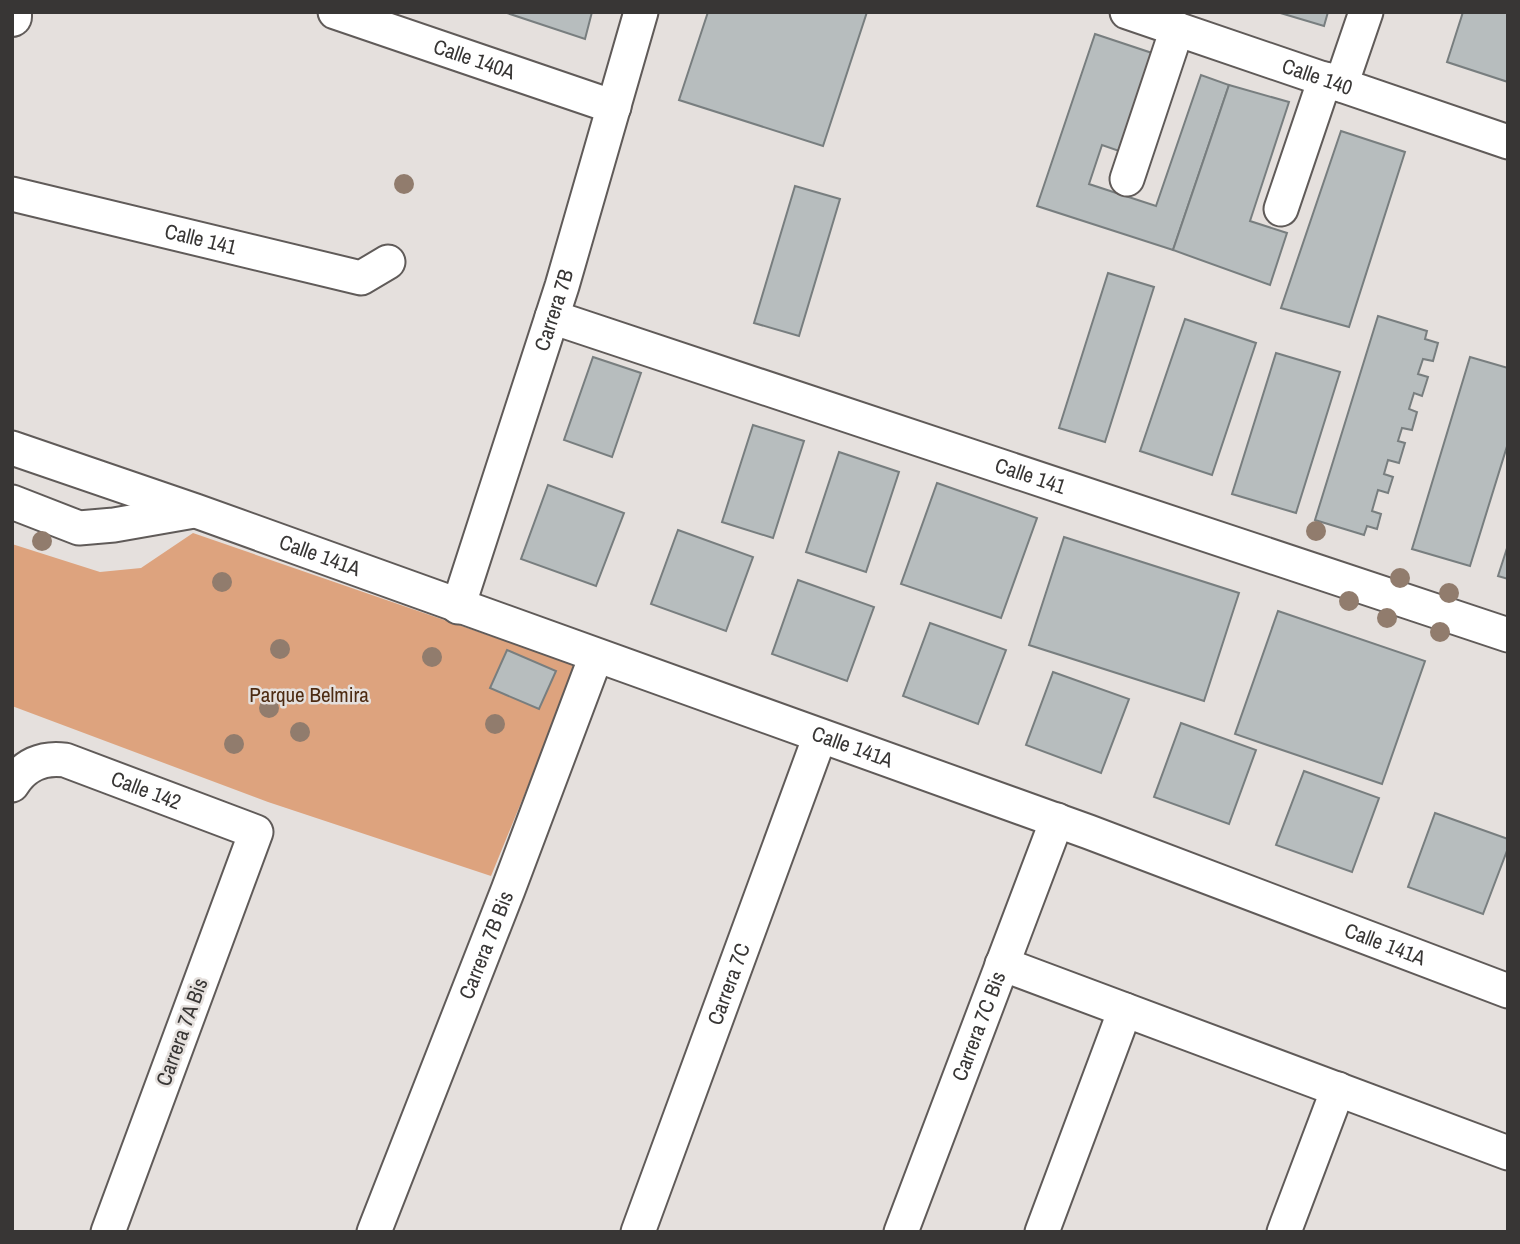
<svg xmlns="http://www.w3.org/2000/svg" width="1520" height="1244" font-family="'Archivo Narrow',sans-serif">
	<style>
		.green { fill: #dda37e }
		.building { fill: #b7bdbe; stroke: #787e7f; stroke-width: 2 }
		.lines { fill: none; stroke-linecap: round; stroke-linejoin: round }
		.minor-casing { stroke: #605b59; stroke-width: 37 }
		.major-casing { stroke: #605b59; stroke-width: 42 }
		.minor { stroke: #fff; stroke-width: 33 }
		.major { stroke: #fff; stroke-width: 38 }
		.tree { fill: #917c6d }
		.labels { text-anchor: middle; stroke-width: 5; stroke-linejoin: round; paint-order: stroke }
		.street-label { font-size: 21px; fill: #383635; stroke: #e5e0dd }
		.park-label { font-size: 21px; fill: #4d2b12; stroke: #e5e0dd }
	</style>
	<rect width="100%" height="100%" fill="#e5e0dd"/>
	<polygon class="green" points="193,533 577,666 491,876 268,802 12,706 12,544 100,572 141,568"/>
	<g class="building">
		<polygon points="504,12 592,12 585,39"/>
		<polygon points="708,12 867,12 823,146 679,100"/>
		<polygon points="1277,12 1328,12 1324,26"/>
		<polygon points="1463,12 1508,12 1508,82 1447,62"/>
		<polygon points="1095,34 1155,54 1122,152 1102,145 1089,184 1156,206 1201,75 1229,85 1173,250 1037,206"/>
		<polygon points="1229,85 1289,102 1250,221 1287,233 1270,285 1173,250"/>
		<polygon points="1341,131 1405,152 1349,327 1281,308"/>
		<polygon points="795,186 840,199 799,336 754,323"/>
		<polygon points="1108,273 1154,287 1105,442 1059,428"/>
		<polygon points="1378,316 1427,331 1425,339 1438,343 1433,361 1423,359 1418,374 1428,377 1422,396 1414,393 1409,409 1417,412 1412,430 1402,428 1398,441 1405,443 1399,463 1388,460 1384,474 1393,477 1388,493 1378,490 1372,511 1381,514 1377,529 1367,526 1364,535 1315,520"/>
		<polygon points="1185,319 1256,343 1212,475 1140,451"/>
		<polygon points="1276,353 1340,372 1296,513 1232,494"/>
		<polygon points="593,357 641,373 612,457 564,440"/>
		<polygon points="1470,357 1508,368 1508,443 1470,566 1412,549"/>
		<polygon points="753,425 804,441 773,538 722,522"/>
		<polygon points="839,452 899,472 866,572 806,552"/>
		<polygon points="937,483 1037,518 1001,618 901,584"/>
		<polygon points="548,485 624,513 596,586 521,559"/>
		<polygon points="678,530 753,557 726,631 651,604"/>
		<polygon points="1064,537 1239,593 1204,701 1029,645"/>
		<polygon points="1508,545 1508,579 1498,576"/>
		<polygon points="798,580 874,607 847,681 772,654"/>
		<polygon points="1278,611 1425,661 1382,784 1235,734"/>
		<polygon points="930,623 1006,650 978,724 903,696"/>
		<polygon points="507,650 556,671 539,709 490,688"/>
		<polygon points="1053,672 1129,699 1101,773 1026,745"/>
		<polygon points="1181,723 1256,750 1229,824 1154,797"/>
		<polygon points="1304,771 1379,798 1352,872 1276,845"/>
		<polygon points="1435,813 1508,839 1508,848 1483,914 1408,887"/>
	</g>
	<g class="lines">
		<defs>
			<g id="minor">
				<path id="s1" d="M 335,12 L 614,107"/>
				<path id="s2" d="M 1127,12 L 1508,142"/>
				<polyline points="1341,85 1366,12"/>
				<polyline points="1127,179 1177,29"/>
				<path id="s3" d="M 12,194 L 361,278 L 388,262"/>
				<polyline points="1281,209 1325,79"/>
				<path id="s4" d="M 552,317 L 1508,635"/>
				<path id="s5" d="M 12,448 L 196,511 L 1089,832 L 1508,991"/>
				<polyline points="12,502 79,528 114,525 194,511"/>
				<path id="s6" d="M 458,607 L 562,286 L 641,12"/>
				<path id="s7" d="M 12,785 C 24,765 42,757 65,760 L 256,832 L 108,1232"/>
				<polyline points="1002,964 1508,1153"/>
				<path id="s8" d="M 374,1232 L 508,890 L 596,656"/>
				<path id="s9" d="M 638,1232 L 820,736"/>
				<path id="s10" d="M 901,1232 L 1057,820"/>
				<polyline points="1042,1232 1125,1010"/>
				<polyline points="1284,1232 1338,1089"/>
			</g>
			<polyline id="major" points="12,17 12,12"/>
		</defs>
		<use href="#minor" class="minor-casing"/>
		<use href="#major" class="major-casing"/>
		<use href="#minor" class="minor"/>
		<use href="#major" class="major"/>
	</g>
	<g class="tree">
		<circle cx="404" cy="184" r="10"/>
		<circle cx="1316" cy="531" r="10"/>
		<circle cx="42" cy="541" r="10"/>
		<circle cx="1400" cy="578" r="10"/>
		<circle cx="222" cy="582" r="10"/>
		<circle cx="1449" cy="593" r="10"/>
		<circle cx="1349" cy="601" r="10"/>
		<circle cx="1387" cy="618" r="10"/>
		<circle cx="1440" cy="632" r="10"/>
		<circle cx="280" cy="649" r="10"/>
		<circle cx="432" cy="657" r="10"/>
		<circle cx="269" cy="708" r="10"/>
		<circle cx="495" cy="724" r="10"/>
		<circle cx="300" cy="732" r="10"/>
		<circle cx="234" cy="744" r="10"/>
	</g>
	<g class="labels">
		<g class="street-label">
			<text dy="7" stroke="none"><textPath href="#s1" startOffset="147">Calle 140A</textPath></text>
			<text dy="7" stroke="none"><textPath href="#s2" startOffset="201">Calle 140</textPath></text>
			<text dy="7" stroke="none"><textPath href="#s3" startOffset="194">Calle 141</textPath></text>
			<text dy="7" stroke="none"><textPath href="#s6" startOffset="312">Carrera 7B</textPath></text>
			<text dy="7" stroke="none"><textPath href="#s4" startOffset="504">Calle 141</textPath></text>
			<text dy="7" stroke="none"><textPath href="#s5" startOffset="326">Calle 141A</textPath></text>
			<text dy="7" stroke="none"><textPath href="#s5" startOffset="892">Calle 141A</textPath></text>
			<text dy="7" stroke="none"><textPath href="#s7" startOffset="149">Calle 142</textPath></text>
			<text dy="7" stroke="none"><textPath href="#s8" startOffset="308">Carrera 7B Bis</textPath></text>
			<text dy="7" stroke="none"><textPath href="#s5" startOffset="1460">Calle 141A</textPath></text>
			<text dy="7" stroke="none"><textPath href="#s9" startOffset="264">Carrera 7C</textPath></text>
			<text dy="7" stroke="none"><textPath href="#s10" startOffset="220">Carrera 7C Bis</textPath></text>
			<text transform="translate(182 1032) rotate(-70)" y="7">Carrera 7A Bis</text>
		</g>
		<g class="park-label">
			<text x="309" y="702">Parque Belmira</text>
		</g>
	</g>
	<rect width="1520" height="1244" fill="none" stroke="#383635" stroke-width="28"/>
</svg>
